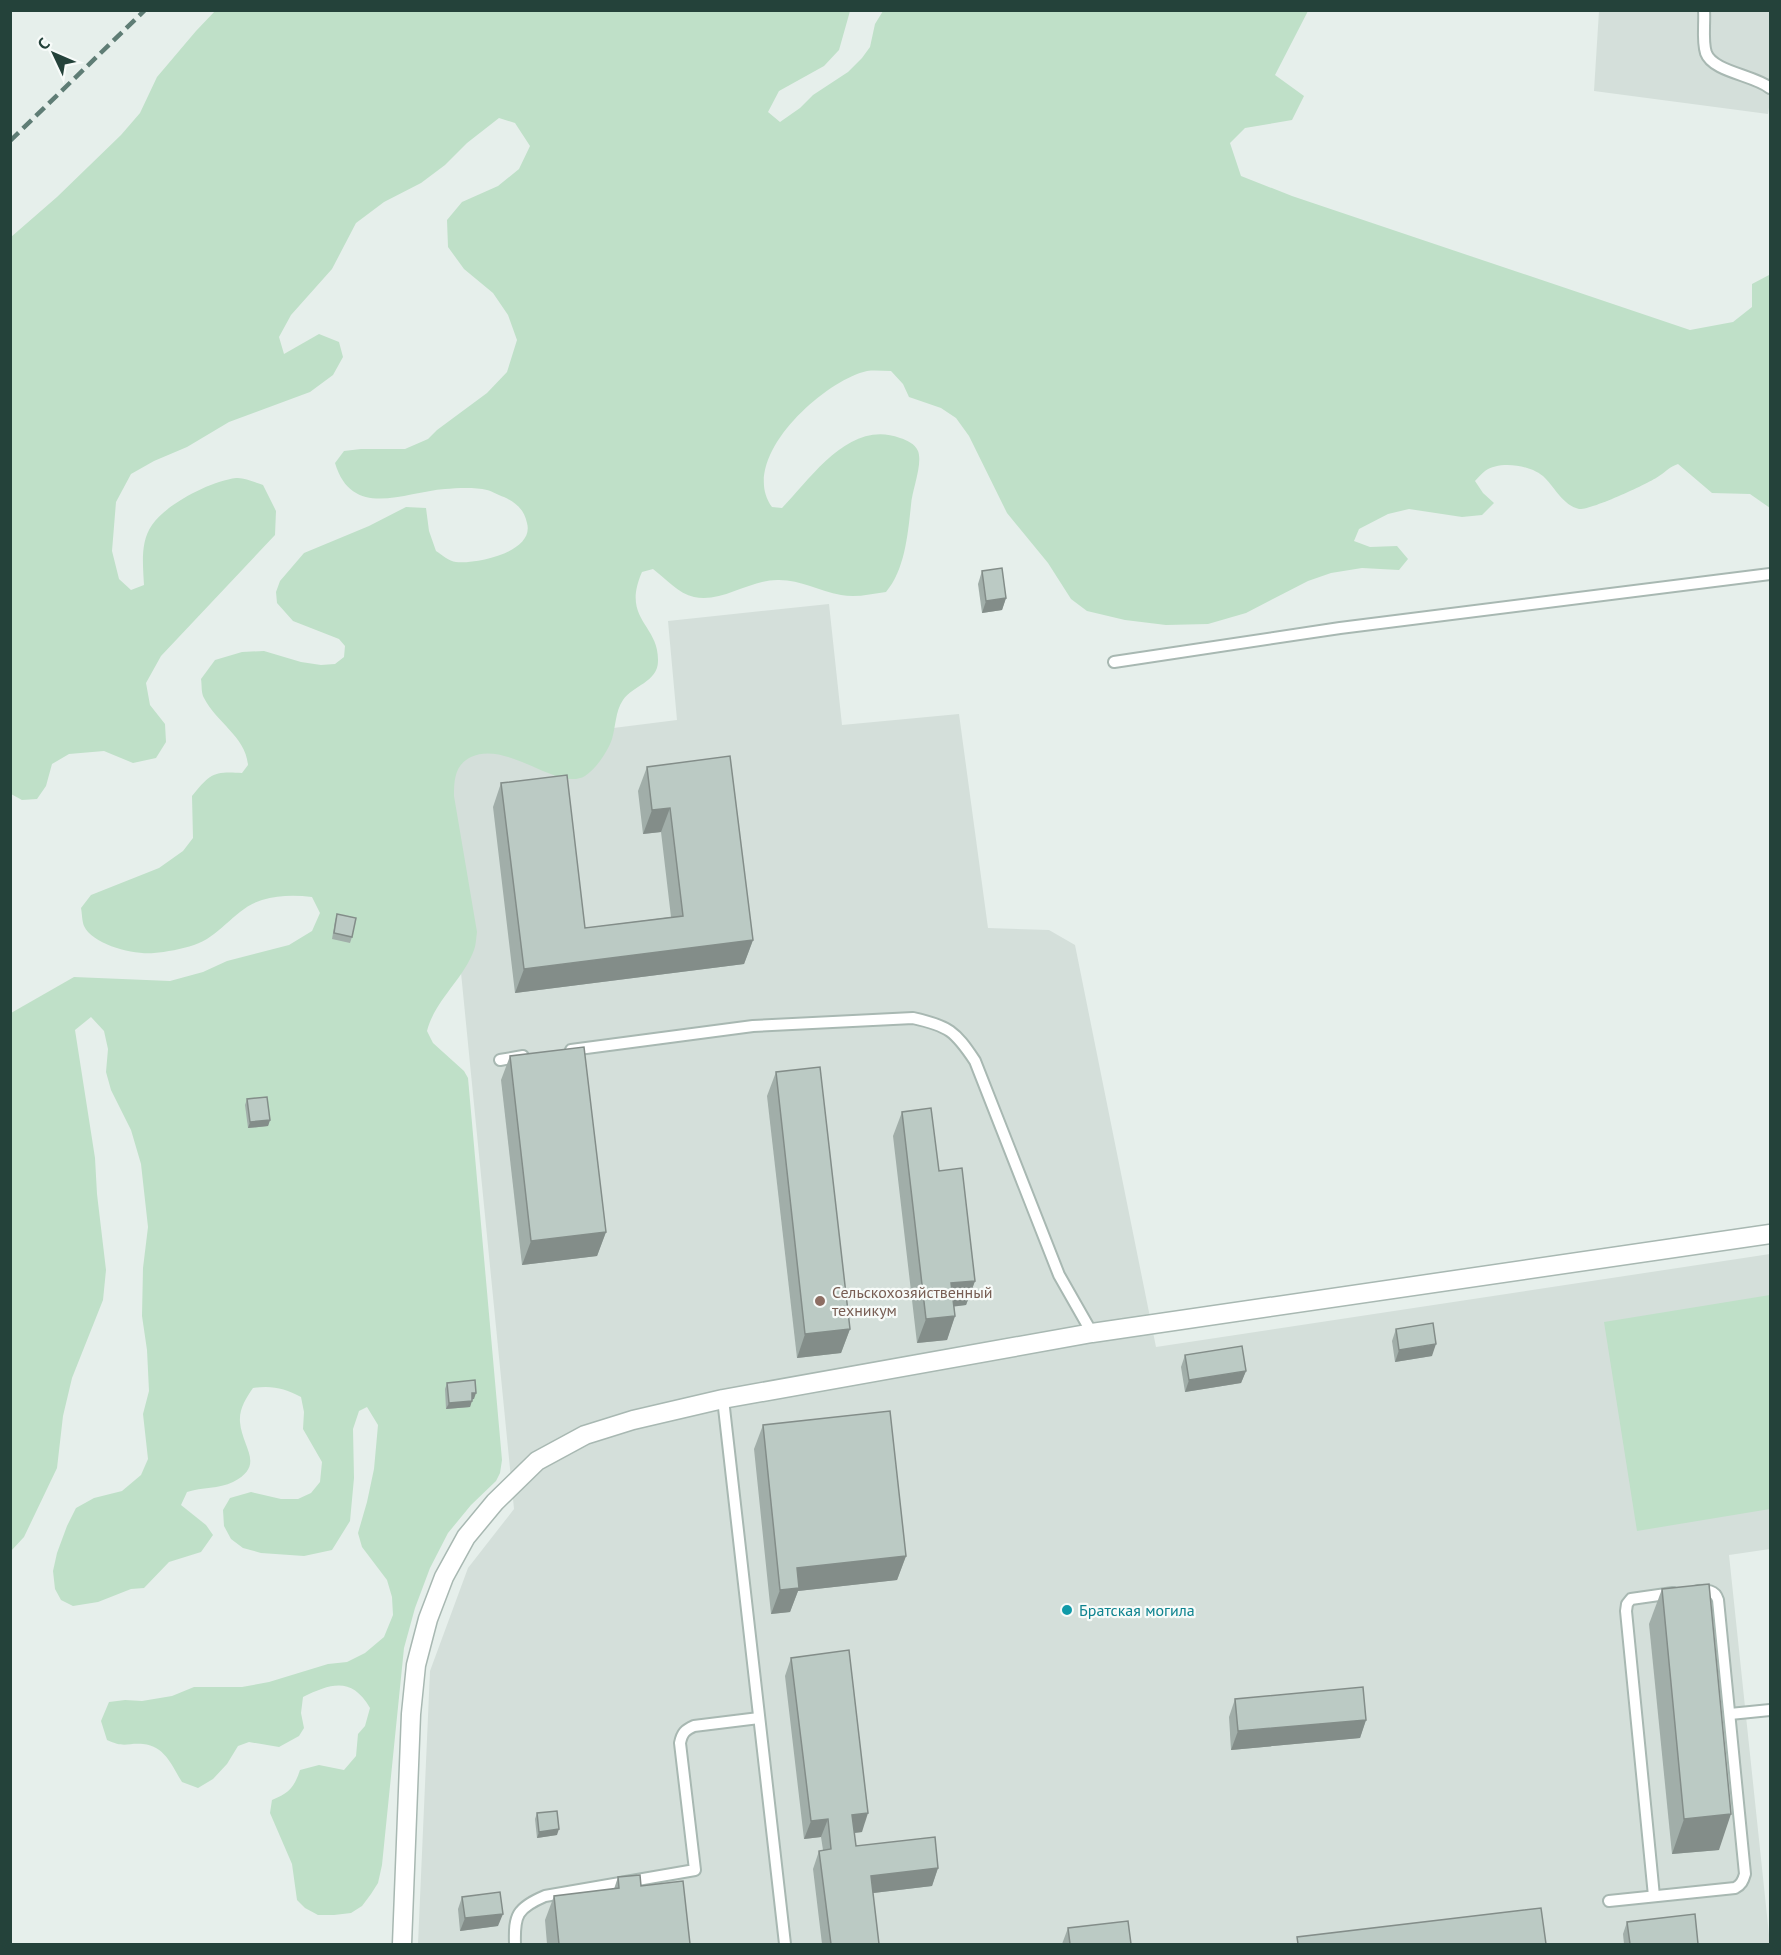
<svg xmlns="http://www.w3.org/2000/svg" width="1781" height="1955" font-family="'PT Sans',sans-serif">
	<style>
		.built { fill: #d4dfda }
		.green { fill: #bfe0c8 }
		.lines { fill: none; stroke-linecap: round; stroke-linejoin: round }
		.lane-casing { stroke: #a8b8b2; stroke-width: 14 }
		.street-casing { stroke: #a8b8b2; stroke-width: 21 }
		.lane { stroke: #fff; stroke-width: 10 }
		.street { stroke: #fff; stroke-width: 18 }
		.rail { stroke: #5f7d75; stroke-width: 4.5; stroke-dasharray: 12 6; stroke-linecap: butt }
		.wall { fill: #a1aea9 }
		.shaded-wall { fill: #838d89 }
		.building { fill: #bbcac4; stroke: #838d89; stroke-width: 1.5 }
		.education-dot { fill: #8d6e63; stroke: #f7fbf9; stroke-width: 2 }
		.culture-dot { fill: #0f9aa8; stroke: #f7fbf9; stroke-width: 2 }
		.labels { text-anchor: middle; stroke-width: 4.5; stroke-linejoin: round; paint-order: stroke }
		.education-label { font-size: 16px; fill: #785e54; stroke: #f7fbf9; text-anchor: start }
		.culture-label { font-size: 16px; fill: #0d838f; stroke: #f7fbf9; text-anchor: start }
	</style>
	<rect width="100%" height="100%" fill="#e6efeb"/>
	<g class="built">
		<polygon points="1599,11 1770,11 1770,101 1768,114 1594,91"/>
		<polygon points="829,604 842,725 959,714 988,928 1049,930 1075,945 1156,1347 1770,1254 1770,1549 1729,1555 1770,1944 418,1944 430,1671 468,1568 514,1509 439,750 677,720 668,621"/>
	</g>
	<g class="green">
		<path d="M 215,11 L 850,11 L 839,50 L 824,66 L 779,91 L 768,112 L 780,122 L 800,108 L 813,95 L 848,72 L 862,58 L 870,47 L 875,24 L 883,11 L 1308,11 L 1275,75 L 1304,96 L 1292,120 L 1245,128 L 1230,143 L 1241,176 L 1292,196 L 1690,330 L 1733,322 L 1752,307 L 1752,284 L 1769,275 L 1770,275 L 1770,508 L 1750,494 L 1712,493 L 1678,464 C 1669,467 1667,471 1659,476 C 1650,483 1589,511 1579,509 C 1563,505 1555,488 1545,478 C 1532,465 1500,460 1485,471 C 1481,474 1478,478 1475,481 L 1483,493 L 1494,503 L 1482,515 L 1462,517 L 1409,509 L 1388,514 L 1359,529 L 1354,541 L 1370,547 L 1397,546 L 1408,559 L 1399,570 L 1362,568 L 1331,573 L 1308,581 L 1246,613 L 1208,624 L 1166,625 L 1125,620 L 1087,611 L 1071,599 L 1048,563 L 1007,513 L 969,436 L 956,418 L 941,408 L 909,397 L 903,384 L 891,371 C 883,371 875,370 867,371 C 823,381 737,459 772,507 L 782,508 C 812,477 850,419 900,438 C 907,440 915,444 918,451 C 923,464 912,490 911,505 C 908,533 905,570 886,592 C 871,594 856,598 841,595 C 819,591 801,580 779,580 C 750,579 723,603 694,597 C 679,594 665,578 653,569 L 642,572 C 621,620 659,624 658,661 C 658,682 632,686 623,700 C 615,712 616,726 612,739 C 608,751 596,769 585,776 C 558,792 508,740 471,757 C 455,765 454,779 454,796 L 477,932 C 476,938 476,945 474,950 C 463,980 435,1000 427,1031 L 433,1043 L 464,1071 L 468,1078 L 502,1460 L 500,1473 L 496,1481 L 471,1505 L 448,1533 L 430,1568 L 415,1608 L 404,1648 L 382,1865 L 378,1883 L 371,1894 L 362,1906 L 351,1913 L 334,1915 L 318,1915 L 305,1908 L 297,1900 L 292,1864 L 270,1813 L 272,1800 C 289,1793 294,1788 300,1770 L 319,1765 L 344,1770 L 356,1756 L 358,1734 L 365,1726 L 370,1708 C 352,1677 332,1683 303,1697 L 301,1713 L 304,1728 L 299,1736 L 279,1747 L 249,1742 L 238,1746 L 227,1764 L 213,1779 L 198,1788 L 182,1782 C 172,1766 165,1746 143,1744 C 126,1743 124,1748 107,1740 L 101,1721 L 109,1702 L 125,1700 L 142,1701 L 172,1696 L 194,1687 L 242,1687 L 269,1682 L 328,1664 L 347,1662 L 365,1653 L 384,1637 L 393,1615 L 392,1597 L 387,1580 L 362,1547 L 358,1533 L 367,1502 L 374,1469 L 378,1425 L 367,1407 L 359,1411 L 353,1429 L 354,1478 L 350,1521 L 332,1550 L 304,1556 L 261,1553 L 243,1548 L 231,1539 L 224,1526 L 223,1510 L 230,1498 L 251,1492 L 281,1499 L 298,1499 L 311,1493 L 320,1482 L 322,1462 L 303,1429 L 304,1412 L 301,1397 C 285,1388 271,1385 253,1388 C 246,1398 239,1409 240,1422 C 242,1448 266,1465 233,1482 C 219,1489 202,1487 187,1492 L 181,1505 L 206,1525 L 213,1535 L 201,1552 L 169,1562 L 144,1588 L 131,1589 L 98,1602 L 73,1606 L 61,1600 L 55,1589 L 53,1571 L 57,1553 L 67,1526 L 76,1508 L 94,1498 L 122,1491 L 141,1475 L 148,1459 L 143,1414 L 149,1391 L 147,1350 L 142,1316 L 143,1268 L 148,1227 L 141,1164 L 131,1130 L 111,1090 L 106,1072 L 108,1049 L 104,1031 L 91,1017 L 75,1030 L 95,1158 L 97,1194 L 106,1270 L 103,1300 L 72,1378 L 63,1416 L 57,1468 L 24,1537 L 11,1551 L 11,1013 L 74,977 L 170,981 L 203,972 L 227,961 L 289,945 L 312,931 L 320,913 L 312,897 C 295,895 279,895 262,900 C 235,908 221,936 194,945 C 182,949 166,952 154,953 C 134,955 93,945 84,926 C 82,921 82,913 81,908 L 91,895 L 159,868 L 183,851 L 193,838 L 192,796 C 210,774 213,771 242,773 L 248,765 C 246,737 216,722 204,698 C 201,693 202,685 201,679 L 215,660 L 242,652 L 264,651 L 301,662 L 321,665 L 335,664 L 344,657 L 345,646 L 339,639 L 293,621 L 277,603 L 276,592 L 280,581 L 304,553 L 369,526 L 406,507 L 426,508 L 429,531 L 436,551 C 442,555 449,561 456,562 C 477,564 535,552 527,523 C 524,509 516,503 504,497 C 498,495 492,491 487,490 C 475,487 457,488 445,489 C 404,492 352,520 335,463 L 344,451 L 361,449 L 405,449 L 428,439 L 437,430 L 487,393 L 507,372 L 517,340 L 508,315 L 493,293 L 464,269 L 448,247 L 447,220 L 462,202 L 498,186 L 519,169 L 530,146 L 515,123 L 499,118 L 467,143 L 445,165 L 421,183 L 384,202 L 356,223 L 332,269 L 291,315 L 279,337 L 284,354 L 319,334 L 339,342 L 343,357 L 333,375 L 310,392 L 229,422 L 187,447 L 154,461 L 131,474 L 116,502 L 112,551 L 119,579 L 131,590 L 144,585 C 143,565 140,542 152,525 C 166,504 211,481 236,478 C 244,477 256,483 263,485 L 276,511 L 275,535 L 161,656 L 146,683 L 150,705 L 165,724 L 166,742 L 156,758 L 133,763 L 104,751 L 69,754 L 52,764 L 46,786 L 37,799 L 22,800 L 11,794 L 11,237 L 57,197 L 121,135 L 140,113 L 157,77 L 196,31 Z"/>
		<polygon points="1770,1295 1770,1509 1637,1531 1604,1322"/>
	</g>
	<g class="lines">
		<defs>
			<g id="lane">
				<path d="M 1704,10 C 1705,23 1702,41 1706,53 C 1713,72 1754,75 1770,88"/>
				<polyline points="1114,662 1340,628 1770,574"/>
				<path d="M 571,1050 L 753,1026 L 913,1018 C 949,1026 955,1031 975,1061 L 1059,1275 L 1092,1333"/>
				<polyline points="500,1060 523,1056"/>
				<polyline points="723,1399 785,1944"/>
				<polyline points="1730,1714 1770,1710"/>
				<polyline points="1654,1896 1626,1611 1627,1604 1631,1599 1673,1593"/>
				<path d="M 1609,1901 L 1735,1888 C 1741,1885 1743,1881 1745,1874 L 1718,1600 C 1715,1590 1707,1590 1698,1591"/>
				<path d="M 515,1944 C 514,1915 517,1908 545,1896 L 695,1870 L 680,1743 C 682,1733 685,1730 694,1726 L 759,1718"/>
			</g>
			<polyline id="street" points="402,1944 411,1714 416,1665 428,1619 444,1577 466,1537 495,1502 537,1461 585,1435 633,1420 723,1399 1092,1333 1770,1234"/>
		</defs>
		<use href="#lane" class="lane-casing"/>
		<use href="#street" class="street-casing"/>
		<use href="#lane" class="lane"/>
		<use href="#street" class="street"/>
		<polyline class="rail" points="10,141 145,10"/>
	</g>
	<g class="wall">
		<polygon points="982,571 1006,598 1002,610 982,613 978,584"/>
		<polygon points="647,767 753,940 744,964 515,993 493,807 501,783 585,928 671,917 661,832 643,834 638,791"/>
		<polygon points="337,914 352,937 350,943 332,939 335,921"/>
		<polygon points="510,1056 606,1232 597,1256 522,1265 501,1080"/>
		<polygon points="776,1072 850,1329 841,1353 797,1358 767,1096"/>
		<polygon points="247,1099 270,1120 268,1126 248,1128 245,1105"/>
		<polygon points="902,1112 939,1171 975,1281 966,1305 954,1306 955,1316 947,1340 917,1343 893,1136"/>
		<polygon points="1396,1329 1432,1356 1395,1362 1392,1341"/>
		<polygon points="1185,1355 1246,1371 1241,1383 1185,1392 1181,1367"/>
		<polygon points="447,1383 474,1399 472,1399 470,1407 446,1409 445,1389"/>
		<polygon points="763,1425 906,1556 897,1580 798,1591 790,1612 771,1614 754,1449"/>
		<polygon points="1662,1589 1719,1850 1672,1854 1649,1624"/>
		<polygon points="791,1658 862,1832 854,1833 856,1846 938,1868 932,1886 873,1893 879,1944 822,1944 813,1869 819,1851 823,1850 821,1837 804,1839 785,1676"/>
		<polygon points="1235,1699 1366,1720 1360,1738 1231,1750 1229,1717"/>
		<polygon points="537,1813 557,1835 537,1838 535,1819"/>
		<polygon points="618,1877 641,1886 690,1944 547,1944 545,1920 554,1896 614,1889"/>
		<polygon points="462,1897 498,1926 460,1931 458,1909"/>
		<polygon points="1627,1922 1698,1944 1624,1944 1623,1934"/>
		<polygon points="1068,1928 1131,1944 1062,1944"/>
	</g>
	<g class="shaded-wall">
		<polygon points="1006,598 1002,610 982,613 986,601"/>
		<polygon points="670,808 661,832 643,834 652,810"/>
		<polygon points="753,940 744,964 515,993 524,969"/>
		<polygon points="270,1120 268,1126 248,1128 250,1122"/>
		<polygon points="606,1232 597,1256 522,1265 531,1241"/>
		<polygon points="975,1281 966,1305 943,1308 951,1283"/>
		<polygon points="955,1316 947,1340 917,1343 926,1319"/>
		<polygon points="850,1329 841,1353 797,1358 805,1334"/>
		<polygon points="1436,1344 1432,1356 1395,1362 1399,1350"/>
		<polygon points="1246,1371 1241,1383 1185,1392 1189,1380"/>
		<polygon points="472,1393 476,1393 474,1399 469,1400"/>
		<polygon points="472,1401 470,1407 446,1409 449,1403"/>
		<polygon points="906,1556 897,1580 798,1591 790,1612 771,1614 780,1590 797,1568"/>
		<polygon points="1366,1720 1360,1738 1231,1750 1238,1731"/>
		<polygon points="868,1813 862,1832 845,1834 852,1815"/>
		<polygon points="1731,1814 1719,1850 1672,1854 1684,1819"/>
		<polygon points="828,1819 821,1837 804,1839 811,1821"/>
		<polygon points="559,1829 557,1835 537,1838 539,1832"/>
		<polygon points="938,1868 932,1886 865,1894 871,1876"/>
		<polygon points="503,1914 498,1926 460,1931 465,1918"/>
	</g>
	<g class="building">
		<polygon points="1002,568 1006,598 986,601 982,571"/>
		<polygon points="730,756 753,940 524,969 501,783 567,775 585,928 683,916 670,808 652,810 647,767"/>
		<polygon points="337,914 356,918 352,937 334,933"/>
		<polygon points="584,1047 606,1232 531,1241 510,1056"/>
		<polygon points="820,1067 850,1329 805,1334 776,1072"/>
		<polygon points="267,1097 270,1120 250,1122 247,1099"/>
		<polygon points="931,1108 939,1171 962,1168 975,1281 951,1283 955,1316 926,1319 902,1112"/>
		<polygon points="1433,1323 1436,1344 1399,1350 1396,1329"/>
		<polygon points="1242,1346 1246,1371 1189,1380 1185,1355"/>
		<polygon points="475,1380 476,1393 472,1393 472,1401 449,1403 447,1383"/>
		<polygon points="890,1411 906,1556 797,1568 799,1588 780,1590 763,1425"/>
		<polygon points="1709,1584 1731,1814 1684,1819 1662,1589"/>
		<polygon points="849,1650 868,1813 852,1815 856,1846 935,1837 938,1868 871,1876 879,1944 831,1944 819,1851 831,1849 828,1819 811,1821 791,1658"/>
		<polygon points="1363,1687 1366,1720 1238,1731 1235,1699"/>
		<polygon points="557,1811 559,1829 539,1832 537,1813"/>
		<polygon points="640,1875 641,1886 683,1881 690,1944 559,1944 554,1896 619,1888 618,1877"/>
		<polygon points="500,1892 503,1914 465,1918 462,1897"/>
		<polygon points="1541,1908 1546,1944 1298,1944 1297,1937"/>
		<polygon points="1695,1914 1698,1944 1630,1944 1627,1922"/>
		<polygon points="1128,1921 1131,1944 1070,1944 1068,1928"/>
	</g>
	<circle class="education-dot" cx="820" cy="1301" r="6"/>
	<circle class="culture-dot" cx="1067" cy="1610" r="6"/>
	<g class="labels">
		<g class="education-label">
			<text x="832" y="1298">Сельскохозяйственный<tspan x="832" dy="18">техникум</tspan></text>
		</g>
		<g class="culture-label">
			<text x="1079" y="1616">Братская могила</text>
		</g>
	</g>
	<rect width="1781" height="1955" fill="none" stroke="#24423a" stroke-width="24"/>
	<g transform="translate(54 54) rotate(314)" stroke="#f7fbf9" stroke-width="4.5" paint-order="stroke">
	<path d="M0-4.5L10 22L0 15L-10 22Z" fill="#24423a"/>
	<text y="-9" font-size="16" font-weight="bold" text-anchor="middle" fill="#24423a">С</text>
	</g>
</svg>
